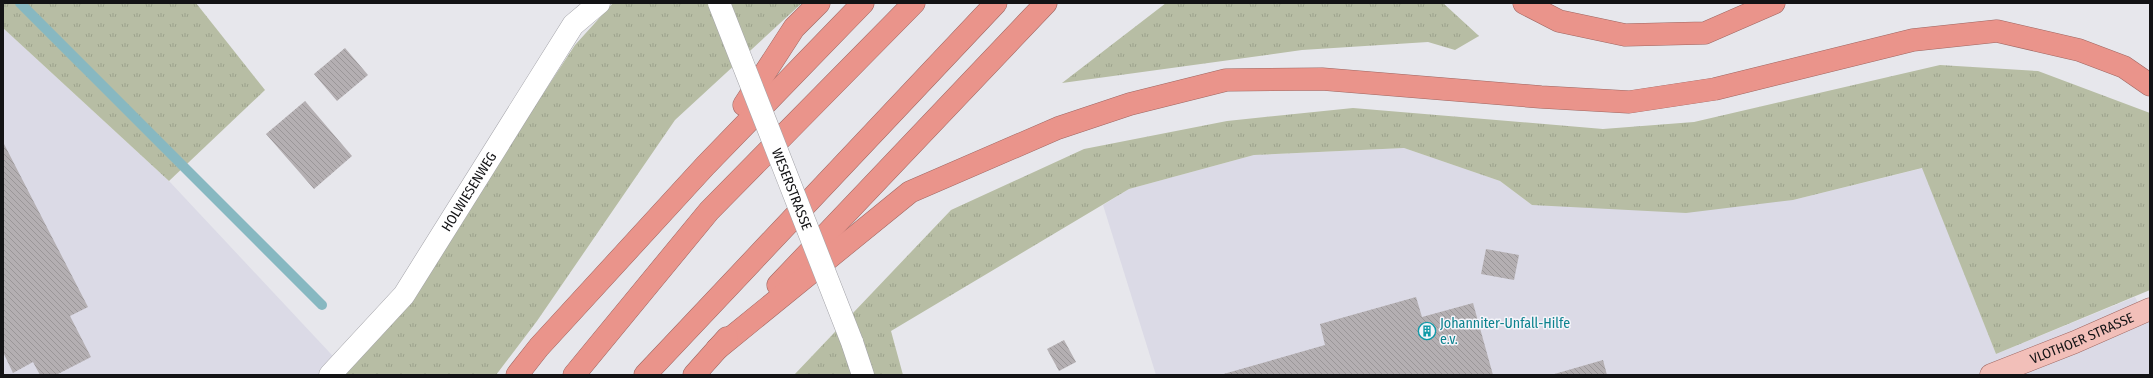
<svg xmlns="http://www.w3.org/2000/svg" width="2153" height="378" font-family="'Fira Sans Condensed',sans-serif">
	<style>
		.built { fill: #dbdae6 }
		.grass { fill: url(#grass-tufts) }
		.lines { fill: none; stroke-linecap: round; stroke-linejoin: round }
		.stream { stroke: #87b8c1; stroke-width: 10 }
		.building { fill: url(#building-back-hatch) }
		.minor-casing { stroke: #a3a3a8; stroke-width: 23 }
		.major-casing { stroke: #9f6762; stroke-width: 23 }
		.highway-casing { stroke: #9f6762; stroke-width: 23 }
		.minor { stroke: #fff; stroke-width: 22 }
		.major { stroke: #f2bfb9; stroke-width: 22 }
		.highway { stroke: #ea948b; stroke-width: 22 }
		.minor-bridge-casing { stroke: #a3a3a8; stroke-width: 23; stroke-linecap: butt }
		.minor-bridge { stroke: #fff; stroke-width: 22 }
		.labels { text-anchor: middle; stroke-width: 3; stroke-linejoin: round; paint-order: stroke }
		.street-label { font-size: 14px; fill: #131315; stroke: #f4f4fa }
		.culture-label { font-size: 14px; fill: #0d838f; stroke: #f4f4fa; text-anchor: start }
	</style>
	<defs>
		<pattern id="grass-tufts" width="24" height="20" patternUnits="userSpaceOnUse"><rect width="24" height="20" fill="#b7bda4"/><path d="M3 7l-1-3M5 7V3M7 7l1-3M15 17l-1-3M17 17v-4M19 17l1-3" fill="none" stroke="#9ca28c"/></pattern>
		<pattern id="building-back-hatch" width="6" height="6" patternUnits="userSpaceOnUse"><rect width="6" height="6" fill="#b4afb2"/><path d="M-1 5l2 2M0 0l6 6M5-1l2 2" fill="none" stroke="#9a9698"/></pattern>
	</defs>
	<rect width="100%" height="100%" fill="#e7e7ec"/>
	<g class="built">
		<polygon points="3,28 169,181 345,369 340,375 3,375"/>
		<polygon points="1404,148 1500,181 1532,205 1793,200 1923,168 1996,354 2135,297 2150,323 2150,375 1156,375 1103,205 1129,189 1254,155"/>
	</g>
	<g class="grass">
		<polygon points="3,3 196,3 265,90 169,181 3,28"/>
		<polygon points="613,3 802,3 675,120 537,321 496,375 340,375 404,306 575,45"/>
		<polygon points="1166,3 1443,3 1479,36 1455,50 1428,42 1302,50 1062,83"/>
		<polygon points="1940,65 2038,71 2150,113 2150,290 1996,354 1922,168 1793,200 1686,213 1532,205 1500,181 1404,148 1254,155 1129,189 891,331 903,375 794,375 951,210 1084,149 1227,121 1353,108 1603,129 1694,122"/>
	</g>
	<g class="lines">
		<polyline class="stream" points="20,3 322,305"/>
	</g>
	<g class="building">
		<polygon points="345,48 368,75 337,101 314,74"/>
		<polygon points="305,101 352,156 314,189 266,134"/>
		<polygon points="3,142 88,307 70,316 91,357 56,375 40,375 33,362 13,373 3,352"/>
		<polygon points="1486,249 1519,255 1514,280 1481,274"/>
		<polygon points="1416,297 1422,317 1473,303 1493,375 1220,375 1325,345 1320,324"/>
		<polygon points="1064,340 1076,362 1059,371 1047,349"/>
		<polygon points="1603,360 1607,375 1551,375"/>
	</g>
	<g class="lines">
		<defs>
			<g id="minor">
				<polyline points="852,342 863,375"/>
				<path id="s1" d="M 330,375 L 404,295 L 573,25 L 599,3"/>
			</g>
			<g id="major">
				<path id="s2" d="M 1991,375 L 2075,342 L 2150,309"/>
			</g>
			<g id="highway">
				<polyline points="1524,3 1559,21 1625,35 1705,33 1774,3"/>
				<polyline points="744,105 794,28 819,3"/>
				<polyline points="778,285 1046,3"/>
				<polyline points="717,349 910,192 1058,128 1130,104 1226,80 1322,79 1541,97 1629,102 1715,89 1913,40 1997,31 2079,50 2124,67 2150,85"/>
				<polyline points="517,375 539,347 705,166 863,3"/>
				<polyline points="574,375 709,211 914,3"/>
				<polyline points="645,375 996,3"/>
				<polyline points="694,375 727,338"/>
			</g>
		</defs>
		<use href="#minor" class="minor-casing"/>
		<use href="#major" class="major-casing"/>
		<use href="#highway" class="highway-casing"/>
		<use href="#minor" class="minor"/>
		<use href="#major" class="major"/>
		<use href="#highway" class="highway"/>
		<defs>
			<g id="minor-bridge">
				<path id="s3" d="M 719,3 L 852,342"/>
			</g>
		</defs>
		<use href="#minor-bridge" class="minor-bridge-casing"/>
		<use href="#minor-bridge" class="minor-bridge"/>
	</g>
	<defs>
		<symbol id="building-ring" viewBox="-11 -11 22 22"><circle r="9.5" fill="#f4f4fa" stroke="#0f9aa8" stroke-width="1.5"/><path d="M-4-6H4V6H1V3H-1V6H-4ZM-2.5-4.3h1.7v1.8h-1.7ZM.8-4.3h1.7v1.8H.8ZM-2.5-1h1.7V.8h-1.7ZM.8-1h1.7V.8H.8Z" fill="#0f9aa8"/></symbol>
	</defs>
	<g fill-rule="evenodd">
		<use href="#building-ring" x="1417" y="321" width="20" height="20"/>
	</g>
	<g class="labels">
		<g class="street-label">
			<text dy="5" stroke="none"><textPath href="#s3" startOffset="200">WESERSTRASSE</textPath></text>
			<text dy="5" stroke="none"><textPath href="#s1" startOffset="231">HOLWIESENWEG</textPath></text>
			<text dy="5" stroke="none"><textPath href="#s2" startOffset="98">VLOTHOER STRASSE</textPath></text>
		</g>
		<g class="culture-label">
			<text x="1440" y="328">Johanniter-Unfall-Hilfe<tspan x="1440" dy="16">e.v.</tspan></text>
		</g>
	</g>
	<rect width="2153" height="378" fill="none" stroke="#131315" stroke-width="8"/>
</svg>
